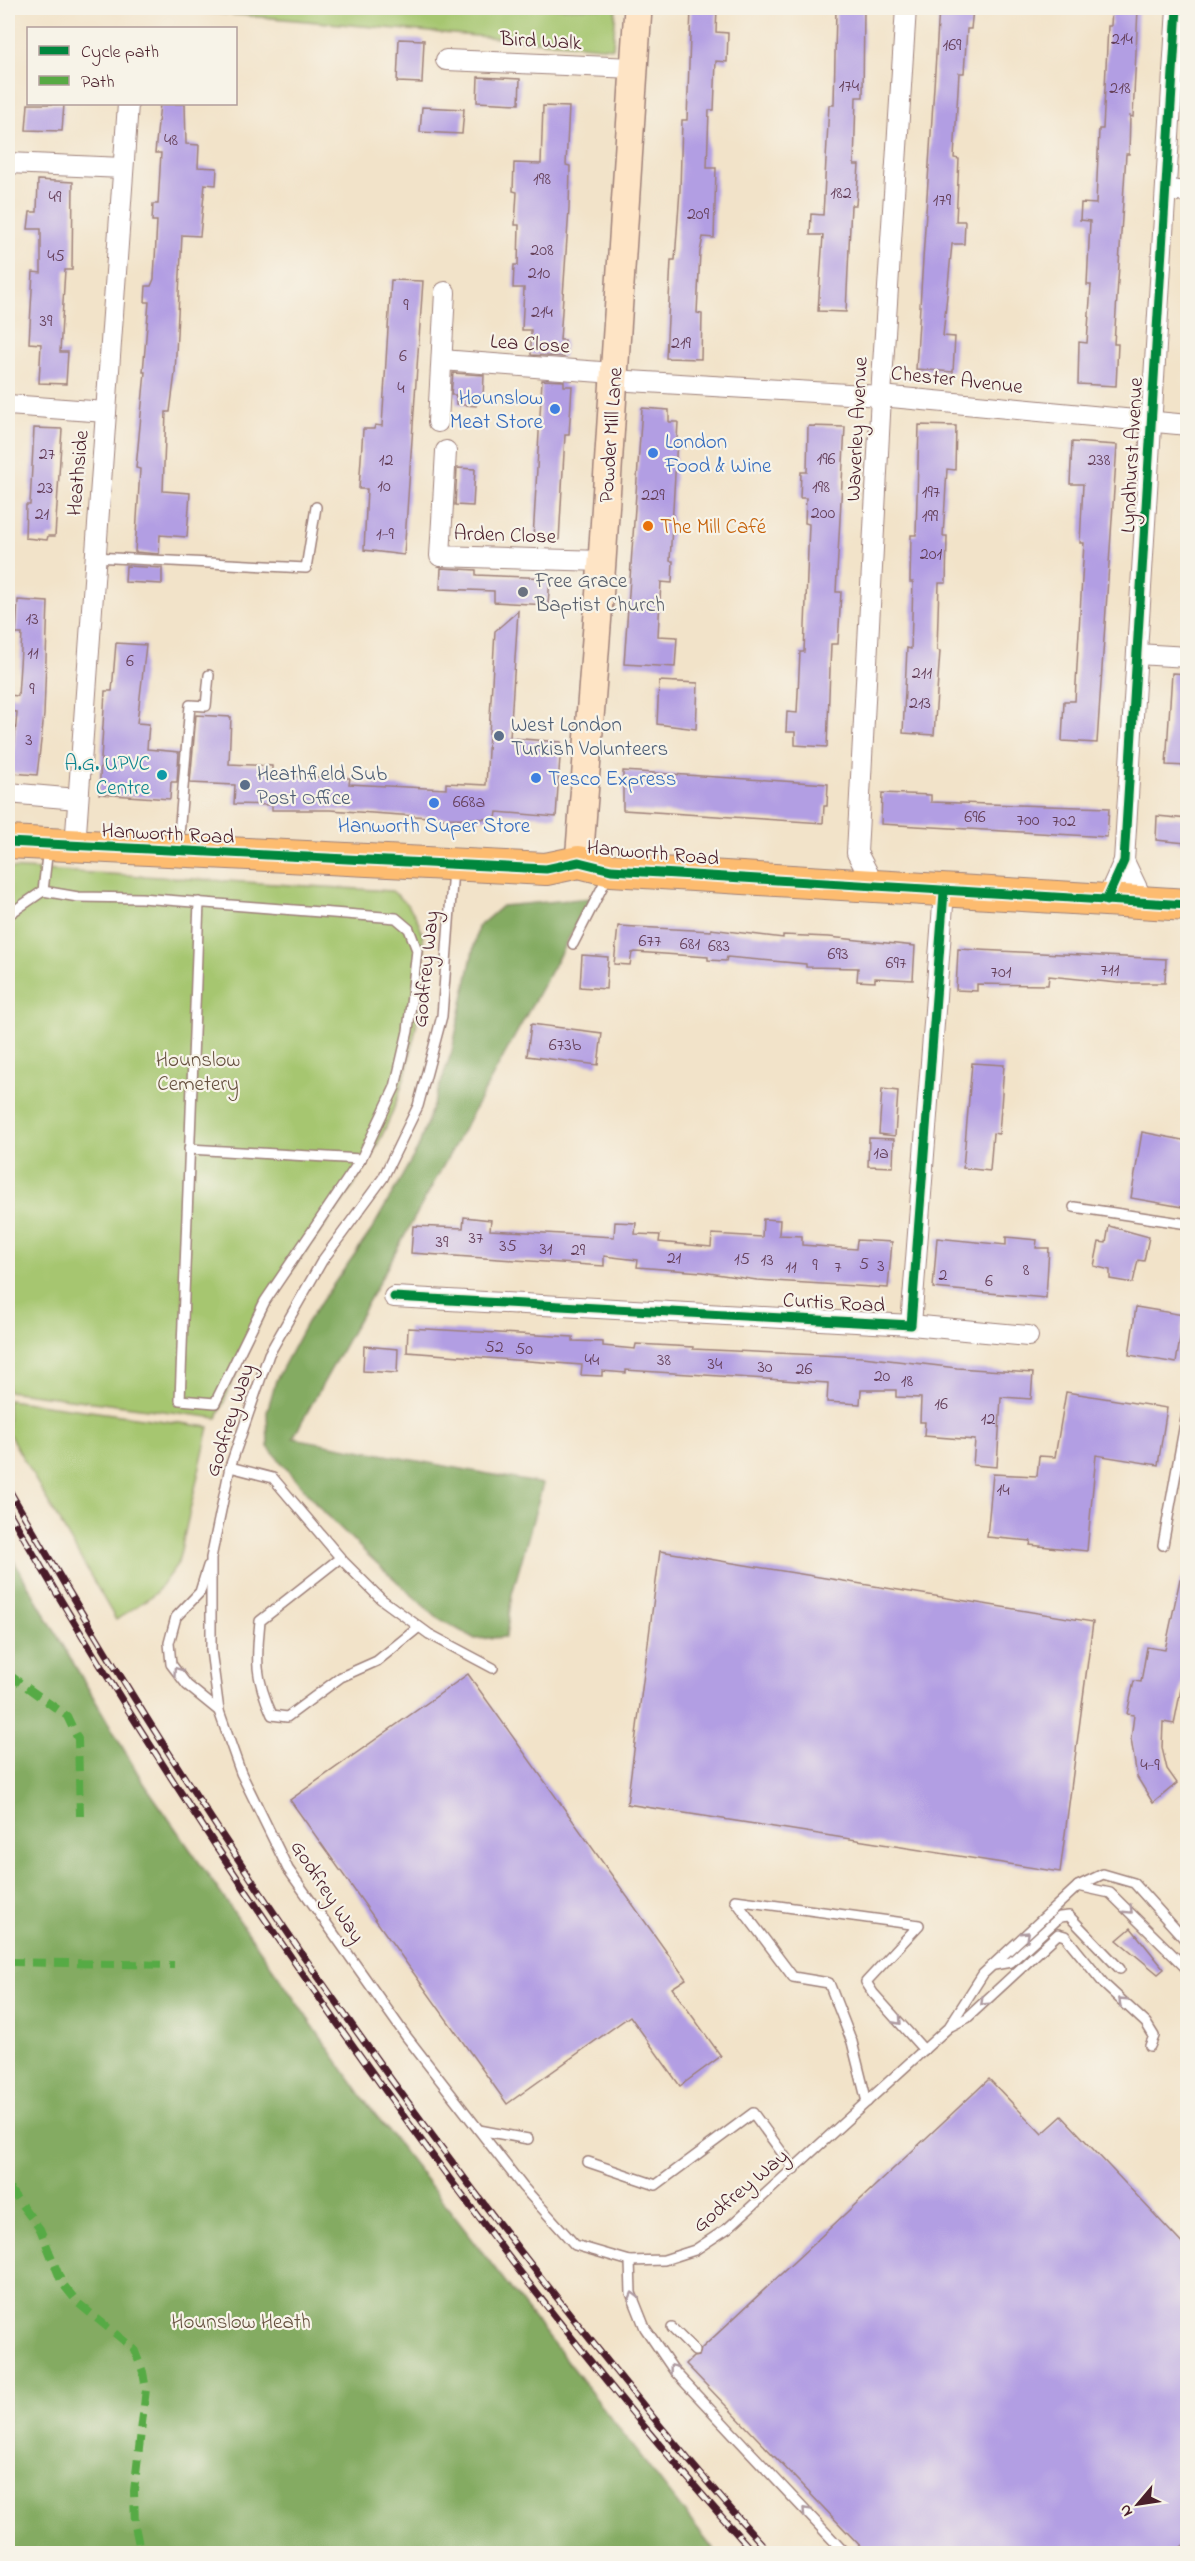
<svg xmlns="http://www.w3.org/2000/svg" width="1195" height="2561" font-family="'Indie Flower',sans-serif">
	<style>
		.green { fill: #a6c66f; stroke: #78724d; stroke-width: 1.5 }
		.forest { fill: #84ab62; stroke: #676546; stroke-width: 1.5 }
		.building { fill: #b29ee3 }
		.lines { fill: none; stroke-linecap: round; stroke-linejoin: round }
		.lane-casing { stroke: #9e817a; stroke-width: 12 }
		.street-casing { stroke: #9e817a; stroke-width: 22 }
		.secondary-casing { stroke: #9e817a; stroke-width: 30 }
		.primary-casing { stroke: #9e817a; stroke-width: 34 }
		.lane { stroke: #fff; stroke-width: 9 }
		.street { stroke: #fff; stroke-width: 20 }
		.secondary { stroke: #fee4c5; stroke-width: 27 }
		.primary { stroke: #fdbc6f; stroke-width: 32 }
		.rail-casing { stroke: #4a1f2b; stroke-width: 7 }
		.rail { stroke: #f7f3e8; stroke-width: 4.5; stroke-dasharray: 14; stroke-linecap: butt }
		.quiet { stroke: #57aa44; stroke-width: 8; stroke-dasharray: 15 8; stroke-linecap: butt }
		.cycleway-casing { stroke: #f7f3e8; stroke-width: 13 }
		.cycleway { stroke: #00873e; stroke-width: 9 }
		.oneway { stroke: #ae9aa0 }
		.shop-dot { fill: #3f7fe0; stroke: #f7f3e8; stroke-width: 2 }
		.food-dot { fill: #e8710a; stroke: #f7f3e8; stroke-width: 2 }
		.worship-dot { fill: #6b7280; stroke: #f7f3e8; stroke-width: 2 }
		.service-dot { fill: #5c6f8a; stroke: #f7f3e8; stroke-width: 2 }
		.culture-dot { fill: #0f9aa8; stroke: #f7f3e8; stroke-width: 2 }
		.labels { text-anchor: middle; stroke-width: 4.5; stroke-linejoin: round; paint-order: stroke }
		.number-label { font-size: 18px; fill: #643f59 }
		.street-label { font-size: 21px; fill: #4a1f2b; stroke: #f7f3e8 }
		.shop-label { font-size: 21px; fill: #366cbe; stroke: #f7f3e8; text-anchor: start }
		.food-label { font-size: 21px; fill: #c56008; stroke: #f7f3e8; text-anchor: start }
		.worship-label { font-size: 21px; fill: #5b616d; stroke: #f7f3e8; text-anchor: start }
		.service-label { font-size: 21px; fill: #4e5e75; stroke: #f7f3e8; text-anchor: start }
		.culture-label { font-size: 21px; fill: #0d838f; stroke: #f7f3e8; text-anchor: end }
		.park-label { font-size: 21px; fill: #66513f; stroke: #f7f3e8 }
	</style>
	<rect width="100%" height="100%" fill="#f7f3e8"/>
	<filter id="ink" filterUnits="userSpaceOnUse"><feTurbulence type="fractalNoise" baseFrequency=".0167" numOctaves="2"/><feDisplacementMap in="SourceGraphic" scale="12" xChannelSelector="R" yChannelSelector="G"/><feConvolveMatrix kernelMatrix="1 2 1 2 8 2 1 2 1" color-interpolation-filters="sRGB"/></filter>
	<filter id="wash" filterUnits="userSpaceOnUse"><feTurbulence type="fractalNoise" baseFrequency=".008" numOctaves="4" result="noise"/><feDisplacementMap in="SourceGraphic" scale="24" xChannelSelector="R" yChannelSelector="G"/><feGaussianBlur stdDeviation="1.35" result="paint"/><feColorMatrix in="noise" values="0 0 0 0 0 0 0 0 0 0 0 0 0 0 0 0 0 1.4 0 .05"/><feComposite in="paint" operator="in"/></filter>
	<g filter="url(#wash)">
		<rect width="100%" height="100%" fill="#f2e3c9"/>
		<g class="green">
			<polygon points="159,8 616,8 613,48"/>
			<path d="M 8,868 L 392,891 C 430,919 425,947 421,988 C 414,1066 392,1130 347,1195 C 319,1235 287,1272 264,1314 C 246,1347 232,1384 217,1418 L 8,1391 Z"/>
			<polygon points="8,1400 209,1427 178,1563 156,1593 116,1620 8,1432"/>
		</g>
		<g class="forest">
			<polygon points="591,898 293,1438 543,1484 512,1594 506,1637 475,1639 436,1617 369,1556 321,1509 268,1447 267,1412 276,1380 307,1322 371,1231 418,1148 452,1051 478,927 502,906"/>
			<polygon points="8,1551 141,1779 368,2105 716,2553 8,2553 8,1686 16,1678 8,1659"/>
		</g>
		<g id="blocks">
			<g class="building">
				<polygon points="691,8 717,8 716,32 728,33 727,62 716,61 714,110 709,110 707,168 716,168 714,238 703,237 700,252 697,313 702,314 701,359 666,358 671,260 675,260 680,190 682,120 687,120"/>
				<polygon points="836,8 864,8 863,97 856,97 854,165 859,165 856,205 851,205 846,312 818,311 823,235 810,235 811,214 823,215 829,105 834,105"/>
				<polygon points="939,8 973,8 971,29 967,29 964,73 959,73 954,158 959,159 956,221 965,221 964,244 952,244 943,336 955,337 953,372 916,369"/>
				<polygon points="1112,8 1138,8 1133,117 1130,116 1129,154 1126,154 1114,344 1118,344 1116,386 1078,384 1079,342 1087,343 1091,285 1087,285 1090,221 1080,220 1081,203 1096,204 1099,129 1103,129 1108,26 1111,26"/>
				<polygon points="399,39 424,40 422,83 397,82"/>
				<polygon points="478,77 520,79 519,104 477,102"/>
				<polygon points="28,104 64,104 62,131 26,130"/>
				<polygon points="160,104 185,104 186,144 199,145 198,167 217,168 216,185 205,184 200,236 182,235 175,373 170,412 166,412 163,491 190,493 187,537 160,535 159,554 135,552 140,469 136,468 145,372 143,372 149,302 145,302 146,286 151,286 154,279 157,221 152,221 153,204 158,204 161,153 155,153"/>
				<polygon points="543,106 569,107 566,165 570,166 569,209 560,340 565,340 564,357 531,355 531,330 522,330 524,288 513,288 514,265 518,265 519,225 515,225 517,192 513,191 514,163 541,164"/>
				<polygon points="422,107 464,109 462,134 420,132"/>
				<polygon points="38,180 73,182 72,270 65,270 60,352 68,352 66,384 39,383 41,344 29,343 33,272 41,273 41,229 28,229 30,212 37,212"/>
				<polygon points="391,280 423,281 404,555 364,550 367,489 359,489 363,429 374,429 375,425 382,426"/>
				<polygon points="453,373 484,375 483,397 476,396 476,406 456,404 456,395 451,395"/>
				<polygon points="542,380 564,381 564,386 572,386 569,435 565,435 559,541 533,539"/>
				<polygon points="642,408 669,410 669,422 678,422 670,561 673,561 672,583 661,582 658,636 677,637 675,667 624,664"/>
				<polygon points="919,425 956,426 955,470 947,469 943,536 947,536 946,583 939,583 937,650 940,651 934,735 903,733 907,648 911,649 913,582 910,582 911,535 916,535"/>
				<polygon points="808,426 845,427 836,592 841,592 838,644 831,644 827,747 795,745 795,732 786,732 787,712 797,713 800,652 804,652 809,524 805,523 806,498 800,498 801,472 807,472"/>
				<polygon points="34,428 62,429 55,536 48,536 47,540 25,538 26,505 30,505"/>
				<polygon points="1072,442 1117,445 1097,743 1062,741 1064,701 1075,701 1084,543 1080,543 1083,484 1070,484"/>
				<polygon points="457,468 475,469 473,506 455,505"/>
				<polygon points="126,566 162,568 162,584 125,582"/>
				<polygon points="441,568 476,570 476,575 550,578 548,605 494,602 494,591 440,589"/>
				<polygon points="18,600 48,602 44,715 37,775 12,773 17,712 8,711 9,695 18,696 22,634 16,634"/>
				<polygon points="518,611 510,738 561,742 556,817 497,812 496,819 443,818 330,810 272,810 272,805 234,804 235,785 190,783 196,715 231,717 229,764 272,766 272,776 350,778 349,784 426,788 446,789 446,783 486,785 495,631"/>
				<polygon points="116,643 146,645 137,723 149,724 147,749 179,752 177,782 171,782 170,799 99,794 105,691 112,691"/>
				<polygon points="1172,673 1188,674 1188,766 1166,765"/>
				<polygon points="659,681 698,683 696,729 657,724"/>
				<polygon points="623,771 828,784 827,806 824,806 823,823 623,810"/>
				<polygon points="882,793 931,795 931,802 1109,808 1107,837 881,824"/>
				<polygon points="1157,816 1188,819 1186,843 1156,840"/>
				<polygon points="618,926 711,931 711,929 783,938 783,935 829,937 915,946 913,980 875,978 875,982 857,981 858,968 806,967 806,964 727,957 726,961 708,960 708,957 635,952 632,953 630,965 614,964"/>
				<polygon points="958,949 1166,959 1165,983 1118,983 1049,976 1048,985 977,984 977,991 956,990"/>
				<polygon points="582,955 608,957 606,989 580,987"/>
				<polygon points="531,1024 602,1033 598,1065 527,1056"/>
				<polygon points="972,1063 1004,1065 999,1134 993,1133 990,1171 963,1168"/>
				<polygon points="882,1089 898,1091 895,1136 879,1134"/>
				<polygon points="1142,1132 1188,1141 1188,1208 1131,1198"/>
				<polygon points="869,1138 894,1139 893,1167 868,1166"/>
				<polygon points="464,1217 491,1220 490,1230 614,1237 615,1222 636,1223 635,1234 660,1235 659,1242 711,1247 712,1234 762,1237 763,1219 780,1220 779,1235 802,1236 802,1245 856,1249 857,1240 892,1242 888,1288 757,1280 702,1272 637,1267 638,1260 604,1256 604,1266 411,1253 413,1226 463,1228"/>
				<polygon points="1109,1226 1149,1237 1144,1261 1138,1260 1133,1283 1110,1279 1110,1270 1094,1266 1099,1242 1106,1243"/>
				<polygon points="1006,1237 1037,1240 1036,1248 1049,1248 1046,1298 933,1288 937,1238 1006,1245"/>
				<polygon points="1136,1307 1184,1315 1176,1363 1129,1355"/>
				<polygon points="408,1328 573,1337 573,1341 603,1342 603,1346 635,1349 636,1344 693,1347 693,1349 863,1357 957,1368 1033,1373 1031,1399 1001,1397 997,1467 973,1465 975,1440 924,1436 925,1422 920,1422 921,1398 896,1397 896,1390 861,1390 860,1404 827,1402 828,1383 626,1370 626,1373 602,1371 602,1376 581,1375 582,1365 407,1352"/>
				<polygon points="364,1346 398,1349 397,1373 363,1371"/>
				<polygon points="1066,1392 1167,1408 1158,1465 1096,1455 1087,1551 1030,1545 1031,1541 987,1537 993,1474 1037,1476 1039,1456 1055,1457"/>
				<polygon points="660,1551 1093,1622 1060,1872 627,1804"/>
				<polygon points="1180,1579 1188,1580 1188,1680 1183,1679 1174,1724 1163,1722 1162,1748 1167,1769 1177,1783 1153,1803 1137,1777 1131,1739 1134,1715 1127,1714 1134,1681 1141,1682 1147,1647 1165,1650"/>
				<polygon points="468,1674 686,1979 672,1988 721,2056 680,2086 630,2016 507,2104 290,1800"/>
				<polygon points="1131,1928 1164,1969 1158,1974 1117,1940"/>
				<polygon points="989,2079 1042,2134 1062,2116 1188,2250 1188,2541 1174,2553 867,2553 686,2364 693,2357 699,2356 701,2349"/>
			</g>
		</g>
	</g>
	<g filter="url(#ink)">
		<use href="#blocks" fill-opacity="0" stroke="#9e817a" stroke-width="1.5"/>
		<g class="lines">
			<defs>
				<g id="lane">
					<polyline points="94,557 306,568 316,507"/>
					<polyline points="178,847 190,705 206,706 209,675"/>
					<polyline points="453,869 442,1016 418,1106 383,1178 322,1261 269,1354 230,1467 211,1558 211,1650 219,1711 241,1773 288,1869 406,2036 523,2187 575,2245 630,2261 664,2260 695,2250 728,2228 949,2027 983,1974 1078,1886 1103,1874 1134,1883 1188,1943"/>
					<polyline points="43,891 78,897 141,898 396,918 409,929 417,950 408,1031 395,1087 361,1159 265,1301 215,1403 180,1400 199,902"/>
					<polyline points="8,915 43,891 48,847"/>
					<polyline points="573,944 609,874"/>
					<polyline points="189,1149 361,1159"/>
					<polyline points="1074,1207 1188,1224"/>
					<polyline points="230,1467 273,1478 344,1562 381,1599 429,1634 493,1668"/>
					<polyline points="1163,1545 1188,1407"/>
					<path d="M 340,1558 L 260,1621 C 256,1661 255,1677 272,1715 L 287,1717 L 341,1677 L 377,1661 L 419,1627"/>
					<polyline points="208,1566 200,1592 176,1617 169,1643 171,1664 187,1685 219,1711"/>
					<polyline points="1078,1886 1110,1893 1188,1970"/>
					<polyline points="994,1965 1011,1962 1060,1917 1069,1916 1120,1969"/>
					<polyline points="951,2026 967,2018 1058,1934 1065,1936 1105,1985 1146,2023 1154,2036 1150,2046"/>
					<polyline points="867,2102 852,2042 829,1983 793,1977 735,1900 919,1925 866,1982 873,1993 924,2050"/>
					<polyline points="479,2130 528,2139"/>
					<polyline points="588,2162 656,2185 753,2113 794,2169"/>
					<polyline points="630,2261 631,2293 645,2328 675,2372 846,2554"/>
					<polyline points="672,2328 695,2351"/>
				</g>
				<g id="street">
					<polyline points="446,60 633,68"/>
					<polyline points="8,163 123,168"/>
					<polyline points="1166,190 1188,192"/>
					<polyline points="442,360 614,373"/>
					<polyline points="613,380 881,396 1188,425"/>
					<polyline points="8,405 106,412"/>
					<polyline points="438,422 445,292"/>
					<polyline points="446,451 440,556 602,561"/>
					<polyline points="1137,654 1188,657"/>
					<polyline points="8,793 77,799"/>
					<polyline points="75,847 128,104"/>
					<polyline points="1124,861 1144,903"/>
					<polyline points="875,887 857,853 881,396 906,8"/>
					<polyline points="1106,901 1124,861 1177,8"/>
					<polyline points="394,1297 911,1325 944,892"/>
					<polyline points="911,1325 1028,1336"/>
				</g>
				<polyline id="secondary" points="579,862 602,561 638,8"/>
				<polyline id="primary" points="8,842 546,869 579,862 611,870 1188,905"/>
			</defs>
			<use href="#lane" class="lane-casing"/>
			<use href="#street" class="street-casing"/>
			<use href="#secondary" class="secondary-casing"/>
			<use href="#primary" class="primary-casing"/>
			<use href="#lane" class="lane"/>
			<use href="#street" class="street"/>
			<use href="#secondary" class="secondary"/>
			<use href="#primary" class="primary"/>
			<defs>
				<g id="rail">
					<path d="M 8,1488 C 166,1762 343,2026 539,2275 C 614,2370 689,2464 771,2554"/>
					<path d="M 8,1510 C 118,1702 240,1888 369,2068 C 489,2236 616,2401 755,2554"/>
				</g>
			</defs>
			<use href="#rail" class="rail-casing"/>
			<use href="#rail" class="rail"/>
			<g class="quiet">
				<polyline points="8,1674 67,1716 78,1739 80,1816"/>
				<polyline points="8,1962 174,1965"/>
				<polyline points="8,2187 40,2229 62,2283 78,2303 134,2349 143,2372 146,2389 134,2491 135,2526 141,2554"/>
			</g>
			<defs>
				<g id="cycleway">
					<polyline points="8,842 546,869 579,862 611,870 1188,905"/>
					<polyline points="1106,901 1124,861 1177,8"/>
					<polyline points="394,1297 911,1325 944,892"/>
				</g>
			</defs>
			<use href="#cycleway" class="cycleway-casing"/>
			<use href="#cycleway" class="cycleway"/>
		</g>
		<defs><path id="oneway-chevron" d="M-2-3.5L2.5 0L-2 3.5" fill="none" stroke-width="1.6" stroke-linecap="round" stroke-linejoin="round" transform="scale(1.5)"/></defs>
		<g class="oneway">
			<use href="#oneway-chevron" transform="translate(177 1671) rotate(-126)"/>
			<use href="#oneway-chevron" transform="translate(1129 1910) rotate(44)"/>
			<use href="#oneway-chevron" transform="translate(1026 1935) rotate(-43)"/>
			<use href="#oneway-chevron" transform="translate(1122 2001) rotate(-137)"/>
			<use href="#oneway-chevron" transform="translate(984 2002) rotate(137)"/>
			<use href="#oneway-chevron" transform="translate(898 2021) rotate(48)"/>
			<use href="#oneway-chevron" transform="translate(633 2296) rotate(-105)"/>
			<use href="#oneway-chevron" transform="translate(673 2368) rotate(-128)"/>
			<use href="#oneway-chevron" transform="translate(806 2511) rotate(-133)"/>
		</g>
	</g>
	<g class="shop-dot">
		<circle cx="555" cy="409" r="6"/>
		<circle cx="653" cy="453" r="6"/>
		<circle cx="536" cy="778" r="6"/>
		<circle cx="434" cy="803" r="6"/>
	</g>
	<circle class="food-dot" cx="648" cy="526" r="6"/>
	<circle class="worship-dot" cx="523" cy="592" r="6"/>
	<g class="service-dot">
		<circle cx="499" cy="736" r="6"/>
		<circle cx="245" cy="785" r="6"/>
	</g>
	<circle class="culture-dot" cx="162" cy="775" r="6"/>
	<g class="labels">
		<g class="number-label">
			<text x="1122" y="44">214</text>
			<text x="952" y="50">169</text>
			<text x="849" y="91">174</text>
			<text x="1120" y="93">218</text>
			<text x="171" y="145">48</text>
			<text x="542" y="184">198</text>
			<text x="841" y="198">182</text>
			<text x="55" y="202">49</text>
			<text x="942" y="205">179</text>
			<text x="698" y="219">209</text>
			<text x="542" y="255">208</text>
			<text x="56" y="261">45</text>
			<text x="539" y="278">210</text>
			<text x="406" y="310">9</text>
			<text x="542" y="317">214</text>
			<text x="46" y="326">39</text>
			<text x="681" y="348">219</text>
			<text x="403" y="361">6</text>
			<text x="401" y="393">4</text>
			<text x="47" y="459">27</text>
			<text x="826" y="464">196</text>
			<text x="386" y="465">12</text>
			<text x="1099" y="465">238</text>
			<text x="384" y="491">10</text>
			<text x="821" y="492">198</text>
			<text x="45" y="493">23</text>
			<text x="931" y="497">197</text>
			<text x="653" y="500">229</text>
			<text x="823" y="518">200</text>
			<text x="42" y="519">21</text>
			<text x="930" y="521">199</text>
			<text x="385" y="539">1-9</text>
			<text x="931" y="559">201</text>
			<text x="32" y="624">13</text>
			<text x="33" y="658">11</text>
			<text x="130" y="666">6</text>
			<text x="922" y="678">211</text>
			<text x="32" y="694">9</text>
			<text x="920" y="708">213</text>
			<text x="29" y="745">3</text>
			<text x="469" y="807">668a</text>
			<text x="975" y="822">696</text>
			<text x="1028" y="825">700</text>
			<text x="1064" y="826">702</text>
			<text x="650" y="946">677</text>
			<text x="690" y="949">681</text>
			<text x="719" y="951">683</text>
			<text x="838" y="959">693</text>
			<text x="896" y="968">697</text>
			<text x="1110" y="975">711</text>
			<text x="1001" y="977">701</text>
			<text x="565" y="1050">673b</text>
			<text x="881" y="1158">1a</text>
			<text x="476" y="1243">37</text>
			<text x="442" y="1247">39</text>
			<text x="508" y="1251">35</text>
			<text x="546" y="1254">31</text>
			<text x="578" y="1255">29</text>
			<text x="674" y="1263">21</text>
			<text x="742" y="1264">15</text>
			<text x="767" y="1265">13</text>
			<text x="864" y="1269">5</text>
			<text x="815" y="1270">9</text>
			<text x="881" y="1271">3</text>
			<text x="791" y="1272">11</text>
			<text x="838" y="1272">7</text>
			<text x="1026" y="1275">8</text>
			<text x="943" y="1280">2</text>
			<text x="989" y="1286">6</text>
			<text x="494" y="1352">52</text>
			<text x="524" y="1354">50</text>
			<text x="592" y="1365">44</text>
			<text x="664" y="1365">38</text>
			<text x="715" y="1369">34</text>
			<text x="765" y="1372">30</text>
			<text x="804" y="1374">26</text>
			<text x="882" y="1381">20</text>
			<text x="907" y="1386">18</text>
			<text x="941" y="1409">16</text>
			<text x="988" y="1424">12</text>
			<text x="1003" y="1495">14</text>
			<text x="1150" y="1770">4-9</text>
		</g>
		<g class="street-label">
			<text transform="translate(541 40) rotate(3)" y="7">Bird Walk</text>
			<text transform="translate(530 343) rotate(4)" y="7">Lea Close</text>
			<text transform="translate(957 379) rotate(6)" y="7">Chester Avenue</text>
			<text transform="translate(856 429) rotate(-87)" y="7">Waverley Avenue</text>
			<text transform="translate(610 435) rotate(-86)" y="7">Powder Mill Lane</text>
			<text transform="translate(1131 455) rotate(-87)" y="7">Lyndhurst Avenue</text>
			<text transform="translate(77 473) rotate(-85)" y="7">Heathside</text>
			<text transform="translate(505 534) rotate(2)" y="7">Arden Close</text>
			<text transform="translate(168 833) rotate(3)" y="7">Hanworth Road</text>
			<text transform="translate(653 852) rotate(5)" y="7">Hanworth Road</text>
			<text transform="translate(425 969) rotate(-84)" y="7">Godfrey Way</text>
			<text transform="translate(834 1302) rotate(3)" y="7">Curtis Road</text>
			<text transform="translate(229 1420) rotate(-72)" y="7">Godfrey Way</text>
			<text transform="translate(328 1891) rotate(57)" y="7">Godfrey Way</text>
			<text transform="translate(740 2190) rotate(-40)" y="7">Godfrey Way</text>
		</g>
		<g class="shop-label">
			<text x="543" y="404" text-anchor="end">Hounslow<tspan x="543" dy="24">Meat Store</tspan></text>
			<text x="665" y="448">London<tspan x="665" dy="24">Food &amp; Wine</tspan></text>
			<text x="548" y="785">Tesco Express</text>
			<text x="434" y="832" text-anchor="middle">Hanworth Super Store</text>
		</g>
		<g class="food-label">
			<text x="660" y="533">The Mill Café</text>
		</g>
		<g class="worship-label">
			<text x="535" y="587">Free Grace<tspan x="535" dy="24">Baptist Church</tspan></text>
		</g>
		<g class="service-label">
			<text x="511" y="731">West London<tspan x="511" dy="24">Turkish Volunteers</tspan></text>
			<text x="257" y="780">Heathfield Sub<tspan x="257" dy="24">Post Office</tspan></text>
		</g>
		<g class="culture-label">
			<text x="150" y="770">A.G. UPVC<tspan x="150" dy="24">Centre</tspan></text>
		</g>
		<g class="park-label">
			<text x="198" y="1066">Hounslow<tspan x="198" dy="24">Cemetery</tspan></text>
			<text x="241" y="2328">Hounslow Heath</text>
		</g>
	</g>
	<rect width="1195" height="2561" fill="none" stroke="#f7f3e8" stroke-width="30"/>
	<rect x="27" y="27" width="210" height="78" fill="#f7f3e8" stroke="#b29e9c" stroke-width="1.5"/>
	<rect x="39" y="46" width="30" height="9" fill="#00873e" stroke="#b29e9c" stroke-width="1.5"/>
	<text x="81" y="57" font-size="18" fill="#4a1f2b">Cycle path</text>
	<rect x="39" y="76" width="30" height="9" fill="#57aa44" stroke="#b29e9c" stroke-width="1.5"/>
	<text x="81" y="87" font-size="18" fill="#4a1f2b">Path</text>
	<g transform="translate(1138 2504) rotate(241)" stroke="#f7f3e8" stroke-width="4.5" paint-order="stroke">
	<path d="M0-4.5L10 22L0 15L-10 22Z" fill="#4a1f2b"/>
	<text y="-9" font-size="16" font-weight="bold" text-anchor="middle" fill="#4a1f2b">N</text>
	</g>
</svg>
